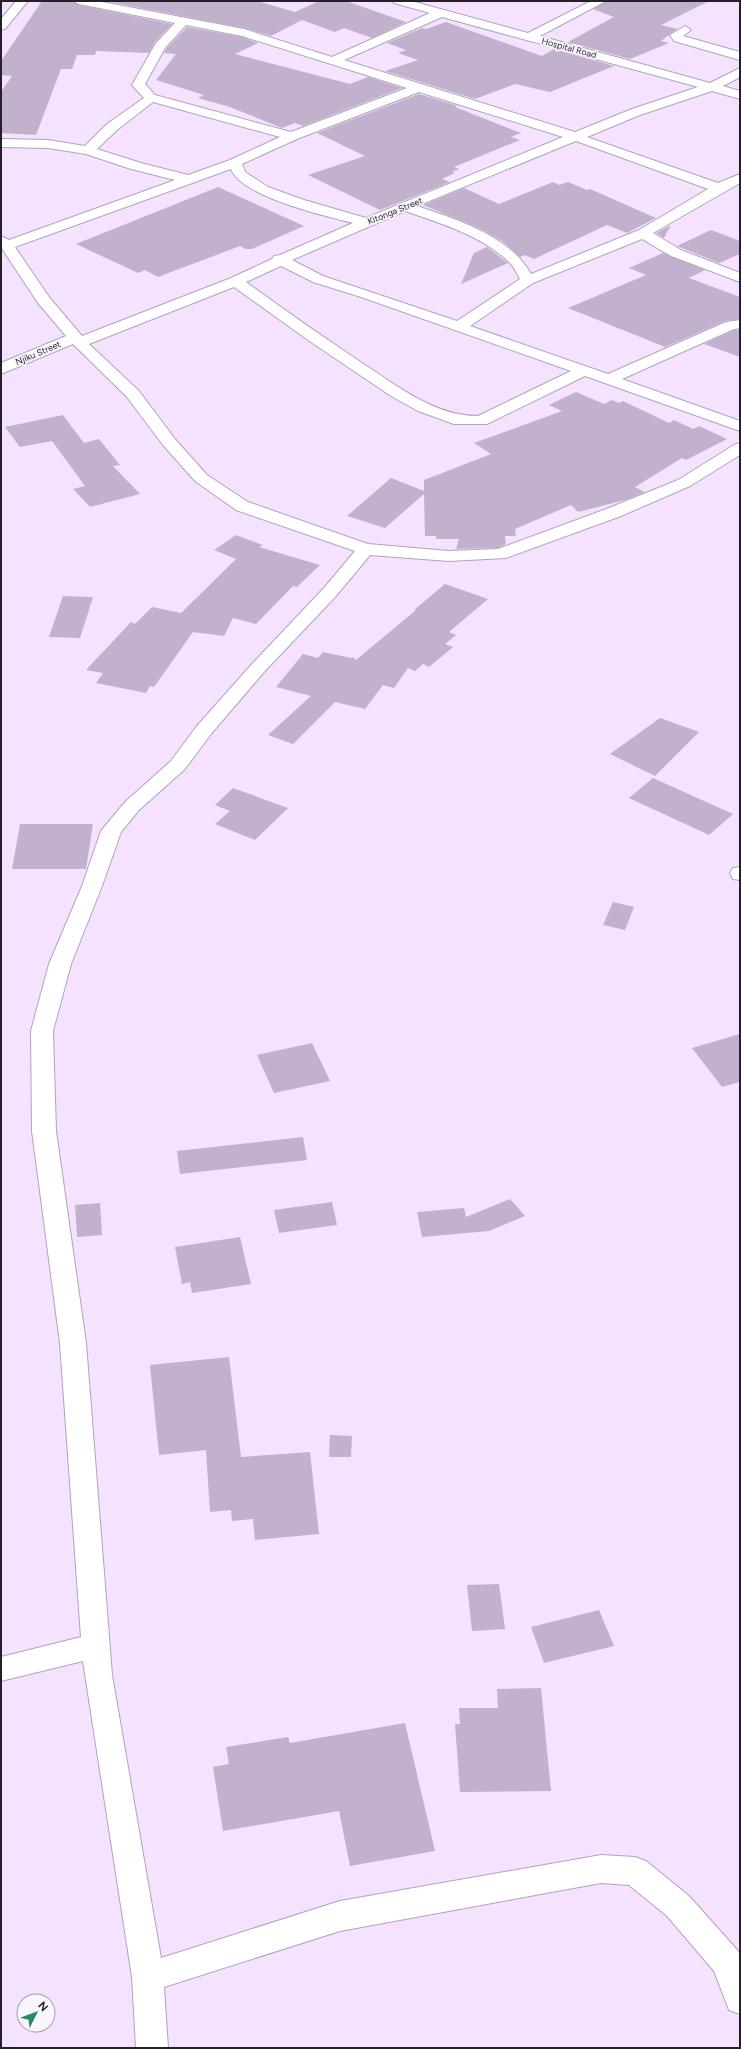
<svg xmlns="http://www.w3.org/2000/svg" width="741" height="2049" font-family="Figtree,sans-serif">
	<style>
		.building { fill: #c2b1cc }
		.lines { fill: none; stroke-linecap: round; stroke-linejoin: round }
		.street-casing { stroke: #b3a2bd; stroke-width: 2 }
		.street { fill: #fff; fill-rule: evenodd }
		.labels { text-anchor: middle; stroke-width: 3.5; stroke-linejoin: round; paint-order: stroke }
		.far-street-label { font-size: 9px; fill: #251f29; stroke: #f9f6fb }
	</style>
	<rect width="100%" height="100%" fill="#f4e2ff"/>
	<g class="building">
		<polygon points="42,1 72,1 79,5 172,24 155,42 149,53 96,51 95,55 77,55 72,69 61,69 36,135 1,133 1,92 12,76 1,75 1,61"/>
		<polygon points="105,1 257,1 295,12 319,1 346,1 406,22 372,38 344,28 335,32 302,20 271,36 244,28"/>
		<polygon points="607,1 709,1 661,25 677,29 661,41 669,43 630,59 568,42 614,17 593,9"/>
		<polygon points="446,22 542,56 554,49 614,66 550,92 515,84 475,99 385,71 418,60 398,53 406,50 387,43 422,28 426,29"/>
		<polygon points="187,27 242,37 258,43 235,54 350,84 368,77 402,88 303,126 295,123 282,128 230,107 198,98 204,95 156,80 176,54 164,53 166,49"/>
		<polygon points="419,94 458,106 455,107 521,133 511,137 520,140 454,167 459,169 452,172 455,173 442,179 450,182 380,210 308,175 365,156 317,133"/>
		<polygon points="553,182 559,185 568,182 587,190 590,189 656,218 627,233 607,225 534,259 525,255 520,257 502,241 481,229 423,205 464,188 499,204"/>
		<polygon points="218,187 304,226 252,249 246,249 240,246 158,277 145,270 138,273 76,244"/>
		<polygon points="671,225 664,238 656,233"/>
		<polygon points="711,230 740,241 740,254 719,263 677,246"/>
		<polygon points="487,247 508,263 461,284 474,253"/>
		<polygon points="663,253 705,270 689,278 740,297 740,319 725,321 665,347 568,308 646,275 629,268"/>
		<polygon points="734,330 740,330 740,357 704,344"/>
		<polygon points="576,392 604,404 612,400 619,403 623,401 669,423 674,420 693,429 699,426 727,439 686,460 682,458 635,487 645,492 625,500 578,512 571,505 515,529 516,536 505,536 506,544 498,548 456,549 459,539 436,539 436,536 425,536 424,494 385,528 347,516 391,478 424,491 424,480 491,454 474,443 562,411 549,405"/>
		<polygon points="63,415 84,443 99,439 103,444 120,465 113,466 140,494 90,507 73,489 85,486 52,441 20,447 5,427"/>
		<polygon points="236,535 263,545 259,547 320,565 297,587 293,586 256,624 233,618 224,636 193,632 154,687 150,686 146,693 96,683 103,673 86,670 131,622 135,624 152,607 181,613 236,559 214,550"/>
		<polygon points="445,584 488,599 449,632 456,635 445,644 453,647 429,667 423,664 415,671 408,668 394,688 383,685 365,709 335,702 293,744 268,735 311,696 276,687 303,654 318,658 323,652 351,658 353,657 356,660 416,610 414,610"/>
		<polygon points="63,596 93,597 80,638 49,637"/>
		<polygon points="660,718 699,732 655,776 610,754"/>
		<polygon points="653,778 733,814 709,835 629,798"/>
		<polygon points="233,788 288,808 255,840 215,824 230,811 215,805"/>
		<polygon points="20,824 93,824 86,869 12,869"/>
		<polygon points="613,902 634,907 625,930 603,925"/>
		<polygon points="740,1034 740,1082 722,1087 692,1048"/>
		<polygon points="312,1043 330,1081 274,1093 257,1055"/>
		<polygon points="303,1137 307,1160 180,1174 177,1151"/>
		<polygon points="510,1199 525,1216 489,1231 422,1237 417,1212 464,1208 466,1217"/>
		<polygon points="332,1202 337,1225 279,1233 274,1210"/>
		<polygon points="100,1203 102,1235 77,1237 75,1205"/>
		<polygon points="240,1237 251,1284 192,1293 190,1282 182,1284 175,1247"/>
		<polygon points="229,1357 241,1457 310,1452 319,1534 255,1540 253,1519 232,1521 231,1510 210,1512 206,1450 159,1455 150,1365"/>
		<polygon points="330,1435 352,1436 351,1457 329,1457"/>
		<polygon points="499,1584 505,1629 472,1631 467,1585"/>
		<polygon points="599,1610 614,1646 544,1663 531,1627"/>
		<polygon points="541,1688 551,1791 460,1792 455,1724 460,1724 459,1708 498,1708 497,1689"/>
		<polygon points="405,1723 435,1851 350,1866 339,1811 223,1831 213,1767 229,1764 226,1747 288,1737 290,1743"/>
	</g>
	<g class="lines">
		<defs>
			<g id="street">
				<polygon points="16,1 28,1 5,29 1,30 1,19"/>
				<path d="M 73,1 L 97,1 L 244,29 L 332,57 L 430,13 L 394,3 L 392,1 L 411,1 L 528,33 L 591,1 L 606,1 L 540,36 L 710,83 L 740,68 L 740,77 L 723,86 L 740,91 L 740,99 L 712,91 L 640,115 L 587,137 L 718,183 L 740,174 L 740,183 L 653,233 L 681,250 L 740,273 L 740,282 L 671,256 L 642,239 L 533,283 L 470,326 L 608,374 L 726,322 L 740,320 L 740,328 L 734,329 L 622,379 L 740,421 L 740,431 L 585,376 L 487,424 L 454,424 L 418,411 L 391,396 L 308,340 L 234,287 L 89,344 L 139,391 L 175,439 L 207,475 L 248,502 L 368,544 L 449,551 L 498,549 L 609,508 L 678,480 L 734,445 L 740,443 L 740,455 L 690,486 L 621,516 L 506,558 L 449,561 L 370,555 L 336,596 L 264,672 L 211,734 L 185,769 L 139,810 L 121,832 L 102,886 L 71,964 L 53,1031 L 56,1131 L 86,1343 L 112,1675 L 161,1958 L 340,1901 L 601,1855 L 635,1857 L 646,1861 L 689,1896 L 738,1951 L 740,1956 L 740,2014 L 729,2010 L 714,1971 L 667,1916 L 629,1885 L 601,1883 L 340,1931 L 164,1987 L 168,2048 L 136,2048 L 132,1977 L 83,1661 L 1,1681 L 1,1657 L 81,1637 L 60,1343 L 32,1131 L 31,1031 L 49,964 L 82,886 L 101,831 L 125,802 L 171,761 L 197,726 L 252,664 L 324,588 L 355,551 L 236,510 L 195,481 L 163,445 L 127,397 L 73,344 L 1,374 L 1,363 L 66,336 L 38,303 L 1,247 L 1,236 L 9,240 L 175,180 L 131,169 L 86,154 L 48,148 L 1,147 L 1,139 L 48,140 L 85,146 L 107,124 L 144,98 L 132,85 L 156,43 L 175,23 L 79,4 ZM 442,17 L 698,87 L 632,109 L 575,132 L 344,60 ZM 186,25 L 242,36 L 407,88 L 291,132 L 155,95 L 145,84 L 165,48 ZM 419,92 L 563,137 L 366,218 L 304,200 L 268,187 L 245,172 L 242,164 L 297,139 ZM 153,102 L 280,137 L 230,160 L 188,175 L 141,163 L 97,149 L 117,130 ZM 576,141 L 708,189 L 639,230 L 531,274 C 509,235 457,220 417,206 ZM 231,169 C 242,197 325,216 353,223 L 280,255 L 274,256 L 272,259 L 231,278 L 82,336 L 49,297 L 15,247 ZM 405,211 C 440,223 483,236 510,263 C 514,267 517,274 520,279 L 457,321 L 323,276 L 292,260 ZM 281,266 L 313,282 L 361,297 L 571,371 L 478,416 C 433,416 395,384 359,361 C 320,335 283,309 246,282 Z"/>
				<polygon points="685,26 691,30 683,36 740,52 740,60 674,41 670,35"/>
				<polygon points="740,867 740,880 733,879 730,873 733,868"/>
			</g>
		</defs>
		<use href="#street" class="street-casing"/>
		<use href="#street" class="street"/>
	</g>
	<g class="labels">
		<g class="far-street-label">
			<text transform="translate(569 48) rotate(15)" y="3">Hospital Road</text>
			<text transform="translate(395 211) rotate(-22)" y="3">Kitonga Street</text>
			<text transform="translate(38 353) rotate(-23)" y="3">Njiku Street</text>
		</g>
	</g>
	<rect width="741" height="2049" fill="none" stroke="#251f29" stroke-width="4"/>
	<g transform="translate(36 2013) rotate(48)"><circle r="19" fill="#f9f6fb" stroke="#a4a0a7"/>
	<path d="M0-3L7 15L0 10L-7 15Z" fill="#278a64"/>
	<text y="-6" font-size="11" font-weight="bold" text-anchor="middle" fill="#251f29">N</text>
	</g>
</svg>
